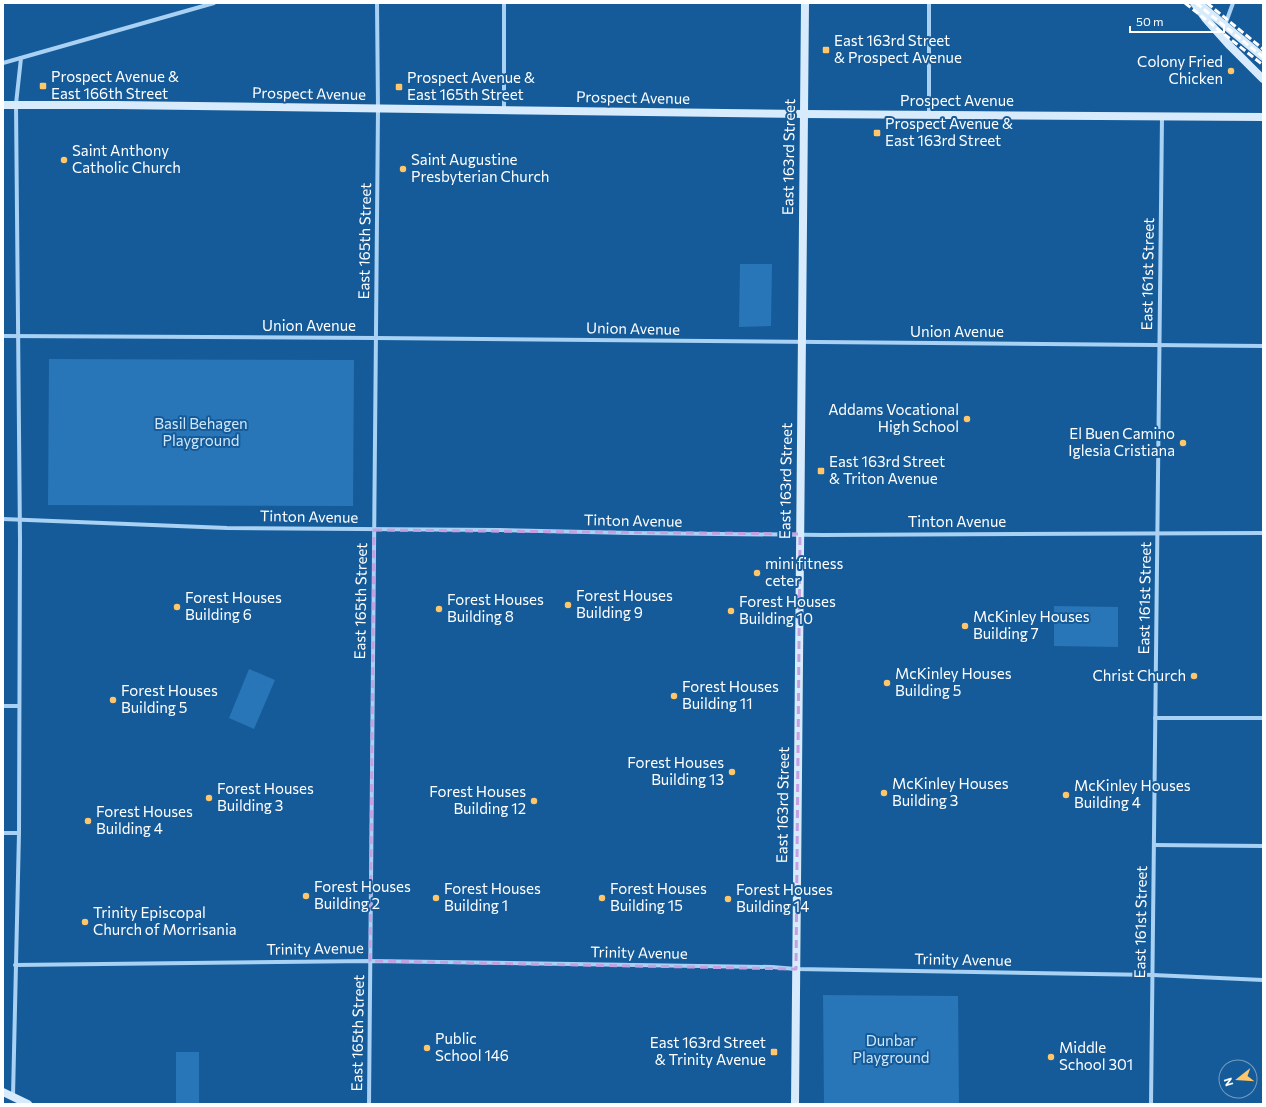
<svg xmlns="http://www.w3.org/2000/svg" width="1266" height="1107" font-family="Commissioner,sans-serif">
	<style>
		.green { fill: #2875b7 }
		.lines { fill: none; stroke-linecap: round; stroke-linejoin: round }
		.street { stroke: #a8d1f3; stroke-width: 4 }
		.secondary { stroke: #d7ebfc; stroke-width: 8 }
		.rail { stroke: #fff; stroke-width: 3; stroke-dasharray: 7 3; stroke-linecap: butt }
		.marked { fill: none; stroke: #c4a0e2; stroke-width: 3; stroke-dasharray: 8 5; stroke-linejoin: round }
		.poi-dot { fill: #ffc66a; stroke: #155b99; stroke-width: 1.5 }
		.labels { text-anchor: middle; stroke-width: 4; stroke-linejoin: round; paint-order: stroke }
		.poi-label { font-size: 15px; fill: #fff; stroke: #155b99; text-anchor: start }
		.street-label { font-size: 15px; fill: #fff; stroke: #155b99 }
		.park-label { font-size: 15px; fill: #d0e8fd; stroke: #155b99 }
	</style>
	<rect width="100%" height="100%" fill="#155b99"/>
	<g class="green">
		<polygon points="740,264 772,264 771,326 739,327"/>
		<polygon points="49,359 354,360 353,506 48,505"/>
		<polygon points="1054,606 1118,607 1118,647 1054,646"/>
		<polygon points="249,669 275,680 254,729 229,718"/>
		<polygon points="823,995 958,996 959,1104 824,1104"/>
		<rect x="176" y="1052" width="23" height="52"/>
	</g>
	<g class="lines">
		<g class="street">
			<polyline points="1225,25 1233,3"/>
			<polyline points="3,63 214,3"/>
			<polyline points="504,110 504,3"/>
			<polyline points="929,114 929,3"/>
			<polyline points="3,336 376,338 1263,346"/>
			<polyline points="3,519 227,528 499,530 631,533 823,535 1263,533"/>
			<polyline points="3,706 19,706"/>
			<polyline points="1155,718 1263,718"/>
			<polyline points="3,833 19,833"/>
			<polyline points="1154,845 1263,846"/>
			<polyline points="15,965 370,961 772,967 796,969 1153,975 1263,980"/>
			<polyline points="13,1096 19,833 20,540 16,104 21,58"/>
			<polyline points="369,1104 378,109 377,3"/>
			<polyline points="1151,1104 1162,117"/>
		</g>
		<g class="secondary">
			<polyline points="1194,3 1205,18 1230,46 1263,79"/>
			<polyline points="1198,3 1263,57"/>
			<polyline points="3,105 115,105 804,114 1263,117"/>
			<polyline points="3,1092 28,1104"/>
			<polyline points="795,1104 805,3"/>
		</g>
		<g class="rail">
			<polyline points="1185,3 1263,65"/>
			<polyline points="1196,3 1263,57"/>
			<polyline points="1207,3 1263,49"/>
		</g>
	</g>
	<path class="marked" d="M 374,530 L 800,534 L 796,969 L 370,961 Z"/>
	<g class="poi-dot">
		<rect x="822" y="46" width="8" height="8" rx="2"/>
		<circle cx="1231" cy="71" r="4"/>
		<rect x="39" y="82" width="8" height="8" rx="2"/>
		<rect x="395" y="83" width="8" height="8" rx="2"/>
		<rect x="873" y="129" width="8" height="8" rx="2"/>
		<circle cx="64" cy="160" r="4"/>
		<circle cx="403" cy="169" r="4"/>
		<circle cx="967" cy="419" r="4"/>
		<circle cx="1183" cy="443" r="4"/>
		<rect x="817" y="467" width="8" height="8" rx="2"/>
		<circle cx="757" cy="573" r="4"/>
		<circle cx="568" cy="605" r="4"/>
		<circle cx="177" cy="607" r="4"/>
		<circle cx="439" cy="609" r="4"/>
		<circle cx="731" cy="611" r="4"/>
		<circle cx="965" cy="626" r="4"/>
		<circle cx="1194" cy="676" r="4"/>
		<circle cx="887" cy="683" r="4"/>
		<circle cx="674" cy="696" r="4"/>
		<circle cx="113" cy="700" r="4"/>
		<circle cx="732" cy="772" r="4"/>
		<circle cx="884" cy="793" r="4"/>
		<circle cx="1066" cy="795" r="4"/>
		<circle cx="209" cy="798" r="4"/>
		<circle cx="534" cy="801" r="4"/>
		<circle cx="88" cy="821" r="4"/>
		<circle cx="306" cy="896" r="4"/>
		<circle cx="436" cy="898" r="4"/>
		<circle cx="602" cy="898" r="4"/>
		<circle cx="728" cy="899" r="4"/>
		<circle cx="85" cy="922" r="4"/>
		<circle cx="427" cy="1048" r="4"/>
		<rect x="770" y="1048" width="8" height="8" rx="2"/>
		<circle cx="1051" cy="1057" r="4"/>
	</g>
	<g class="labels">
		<g class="poi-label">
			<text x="834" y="46">East 163rd Street<tspan x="834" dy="17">&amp; Prospect Avenue</tspan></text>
			<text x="1223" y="67" text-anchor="end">Colony Fried<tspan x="1223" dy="17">Chicken</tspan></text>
			<text x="51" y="82">Prospect Avenue &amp;<tspan x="51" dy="17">East 166th Street</tspan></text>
			<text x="407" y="83">Prospect Avenue &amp;<tspan x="407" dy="17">East 165th Street</tspan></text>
			<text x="885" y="129">Prospect Avenue &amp;<tspan x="885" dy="17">East 163rd Street</tspan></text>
			<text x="72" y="156">Saint Anthony<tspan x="72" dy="17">Catholic Church</tspan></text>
			<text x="411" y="165">Saint Augustine<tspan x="411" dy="17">Presbyterian Church</tspan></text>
			<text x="959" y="415" text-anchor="end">Addams Vocational<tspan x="959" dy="17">High School</tspan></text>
			<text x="1175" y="439" text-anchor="end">El Buen Camino<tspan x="1175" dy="17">Iglesia Cristiana</tspan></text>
			<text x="829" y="467">East 163rd Street<tspan x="829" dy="17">&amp; Triton Avenue</tspan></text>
			<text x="765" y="569">mini fitness<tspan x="765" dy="17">ceter</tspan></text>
			<text x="576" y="601">Forest Houses<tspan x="576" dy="17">Building 9</tspan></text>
			<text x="185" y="603">Forest Houses<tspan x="185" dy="17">Building 6</tspan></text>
			<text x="447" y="605">Forest Houses<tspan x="447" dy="17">Building 8</tspan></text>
			<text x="739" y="607">Forest Houses<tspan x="739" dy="17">Building 10</tspan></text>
			<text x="973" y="622">McKinley Houses<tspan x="973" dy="17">Building 7</tspan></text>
			<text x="895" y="679">McKinley Houses<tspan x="895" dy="17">Building 5</tspan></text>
			<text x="1186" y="681" text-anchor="end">Christ Church</text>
			<text x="682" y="692">Forest Houses<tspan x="682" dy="17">Building 11</tspan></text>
			<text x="121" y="696">Forest Houses<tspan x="121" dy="17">Building 5</tspan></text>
			<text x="724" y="768" text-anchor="end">Forest Houses<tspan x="724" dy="17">Building 13</tspan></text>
			<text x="892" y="789">McKinley Houses<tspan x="892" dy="17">Building 3</tspan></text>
			<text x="1074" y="791">McKinley Houses<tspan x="1074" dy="17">Building 4</tspan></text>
			<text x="217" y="794">Forest Houses<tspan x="217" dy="17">Building 3</tspan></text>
			<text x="526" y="797" text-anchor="end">Forest Houses<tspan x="526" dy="17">Building 12</tspan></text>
			<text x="96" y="817">Forest Houses<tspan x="96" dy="17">Building 4</tspan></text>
			<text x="314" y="892">Forest Houses<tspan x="314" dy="17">Building 2</tspan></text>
			<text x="444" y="894">Forest Houses<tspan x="444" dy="17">Building 1</tspan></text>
			<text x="610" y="894">Forest Houses<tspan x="610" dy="17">Building 15</tspan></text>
			<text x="736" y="895">Forest Houses<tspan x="736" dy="17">Building 14</tspan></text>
			<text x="93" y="918">Trinity Episcopal<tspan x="93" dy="17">Church of Morrisania</tspan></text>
			<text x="435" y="1044">Public<tspan x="435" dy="17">School 146</tspan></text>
			<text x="766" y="1048" text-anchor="end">East 163rd Street<tspan x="766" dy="17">&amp; Trinity Avenue</tspan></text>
			<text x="1059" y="1053">Middle<tspan x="1059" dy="17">School 301</tspan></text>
		</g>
		<g class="street-label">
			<text transform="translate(309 94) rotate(1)" y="5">Prospect Avenue</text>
			<text transform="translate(633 98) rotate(1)" y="5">Prospect Avenue</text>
			<text x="957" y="106">Prospect Avenue</text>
			<text transform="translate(789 157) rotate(-89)" y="5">East 163rd Street</text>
			<text transform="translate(365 241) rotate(-89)" y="5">East 165th Street</text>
			<text transform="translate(1148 274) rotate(-89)" y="5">East 161st Street</text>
			<text x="309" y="331">Union Avenue</text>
			<text transform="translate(633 329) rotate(1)" y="5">Union Avenue</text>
			<text x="957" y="337">Union Avenue</text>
			<text transform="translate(786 481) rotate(-89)" y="5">East 163rd Street</text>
			<text transform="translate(309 517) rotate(1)" y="5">Tinton Avenue</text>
			<text transform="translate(633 521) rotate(1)" y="5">Tinton Avenue</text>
			<text x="957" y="527">Tinton Avenue</text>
			<text transform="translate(1145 598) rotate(-89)" y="5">East 161st Street</text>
			<text transform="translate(361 601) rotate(-89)" y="5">East 165th Street</text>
			<text transform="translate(783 805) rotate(-89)" y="5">East 163rd Street</text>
			<text transform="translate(1141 922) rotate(-89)" y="5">East 161st Street</text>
			<text transform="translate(315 949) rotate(-1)" y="5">Trinity Avenue</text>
			<text transform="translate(639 953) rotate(1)" y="5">Trinity Avenue</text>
			<text transform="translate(963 960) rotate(1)" y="5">Trinity Avenue</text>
			<text transform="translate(358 1033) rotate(-89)" y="5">East 165th Street</text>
		</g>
		<g class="park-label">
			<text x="201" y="429">Basil Behagen<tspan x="201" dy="17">Playground</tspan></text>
			<text x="891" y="1046">Dunbar<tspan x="891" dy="17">Playground</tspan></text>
		</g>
	</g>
	<rect width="1266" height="1107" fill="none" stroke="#ffffff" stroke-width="8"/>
	<g transform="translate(1238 1079) rotate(253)"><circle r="19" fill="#155b99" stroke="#739dc2"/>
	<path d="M0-3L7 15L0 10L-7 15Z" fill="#ffc66a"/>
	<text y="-6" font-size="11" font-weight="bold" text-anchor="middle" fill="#ffffff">N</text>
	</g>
	<path d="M1130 26v6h94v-6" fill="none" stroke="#ffffff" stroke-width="2"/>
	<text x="1136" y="26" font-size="12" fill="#ffffff" stroke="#155b99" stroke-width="3" paint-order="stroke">50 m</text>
</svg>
